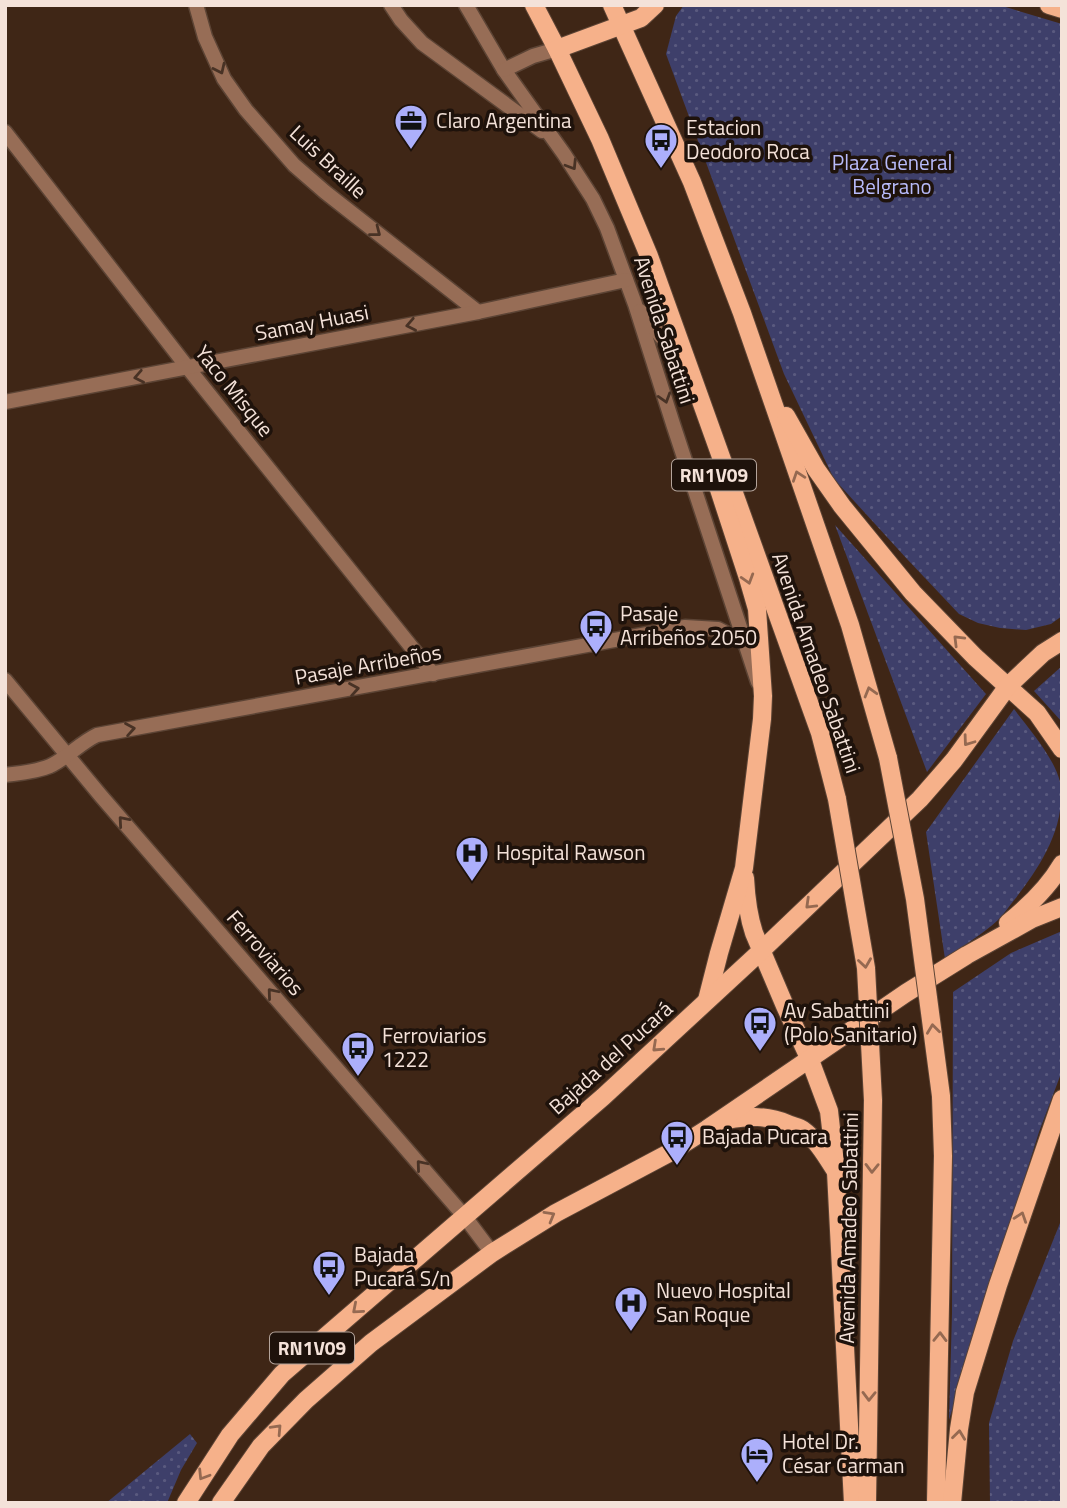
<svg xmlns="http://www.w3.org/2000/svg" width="1067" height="1508" font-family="'Titillium Web',sans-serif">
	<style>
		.grass { fill: url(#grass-dots) }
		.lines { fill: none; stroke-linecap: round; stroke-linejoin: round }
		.street-casing { stroke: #5c4435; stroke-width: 17 }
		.primary-casing { stroke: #5c4435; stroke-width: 20 }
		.street { stroke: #976d56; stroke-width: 14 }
		.primary { stroke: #f6b18a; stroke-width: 18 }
		.primary-bridge-casing { stroke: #5c4435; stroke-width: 20; stroke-linecap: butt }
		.primary-bridge { stroke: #f6b18a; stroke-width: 18 }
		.oneway { stroke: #483225 }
		.oneway2 { stroke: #956951 }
		.labels { text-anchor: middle; stroke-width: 7; stroke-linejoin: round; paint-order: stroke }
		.shield { fill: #1e120b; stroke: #b4a49b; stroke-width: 2 }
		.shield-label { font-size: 19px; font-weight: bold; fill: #f4e2d9 }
		.poi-label { font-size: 21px; fill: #f4e2d9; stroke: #1e120b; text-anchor: start }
		.street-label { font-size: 21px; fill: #f4e2d9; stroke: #1e120b }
		.park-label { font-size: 21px; fill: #b8bbfb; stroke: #1e120b }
	</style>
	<defs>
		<pattern id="grass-dots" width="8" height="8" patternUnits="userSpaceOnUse" patternTransform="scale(1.75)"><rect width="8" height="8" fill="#3e3f6a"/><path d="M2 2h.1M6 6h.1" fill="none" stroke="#5a5a7f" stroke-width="1.8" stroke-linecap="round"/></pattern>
	</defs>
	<rect width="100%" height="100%" fill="#3f2616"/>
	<g class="grass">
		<polygon points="684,5 999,5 1062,24 1062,616 1051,624 1026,630 1000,628 978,623 959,614 907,559 834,479 784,374 666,54 676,16"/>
		<polygon points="835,525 986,694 927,772"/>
		<polygon points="1062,666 1062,722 1034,691"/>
		<path d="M 1014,709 C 1029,729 1054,757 1060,782 C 1067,826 1040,867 1015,899 C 1009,906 1004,914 998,920 C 982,935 962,946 945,959 L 926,832 Z"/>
		<polygon points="1062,931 1062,1071 1039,1132 949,1420 952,1313 953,992 1011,953"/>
		<polygon points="1062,1218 1062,1503 990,1503 989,1423 1013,1341"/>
		<polygon points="190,1434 197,1443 181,1470 167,1503 106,1503"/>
	</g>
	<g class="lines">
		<defs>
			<g id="street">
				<polyline points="196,5 205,37 224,79 246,110 294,165 325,192 478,312"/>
				<polyline points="391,5 401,20 422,43 542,131"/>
				<polyline points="466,5 504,70 564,154 593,199 607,228 635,304 673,424 758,682"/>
				<polyline points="504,70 533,56 557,49"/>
				<polyline points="5,132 188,368 433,674"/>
				<polyline points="640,311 673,351"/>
				<polyline points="5,402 478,312 626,280"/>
				<polyline points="5,680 101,796 465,1217 492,1253"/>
				<path d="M 5,775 C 20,773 36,772 50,766 C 67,758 80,743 97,735 L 685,627 L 718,629 L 745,643"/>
			</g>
			<g id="primary">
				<polyline points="534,5 557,49 600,139 649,256 820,733 837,799"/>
				<polyline points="612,5 692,182 742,313 850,625 888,758"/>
				<polyline points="1049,5 1062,9"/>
				<polyline points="557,49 641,18 655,5"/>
				<polyline points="786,416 816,469 842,506 913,593 975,657 1037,713 1062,749"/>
				<path d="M 745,878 C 746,897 748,915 754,933 L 785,1006 L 810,1060 L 829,1111 L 836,1172 L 853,1503"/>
				<path d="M 1008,923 C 1029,906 1048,888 1062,864"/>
				<polyline points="707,1000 719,953 744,868 762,719 763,696 757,609 748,578 712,468"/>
				<path d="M 727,1120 C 749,1116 767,1115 788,1124 C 792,1126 799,1127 803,1130 C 817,1140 826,1156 835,1170"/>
				<polyline points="186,1503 230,1435 282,1374 603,1097 761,951 920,799 954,760 1008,686 1043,653 1062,641"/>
				<polyline points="221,1503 261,1446 306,1400 371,1343 492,1253 556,1213 669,1153 707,1129 906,993 967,955 1032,919 1062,907"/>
				<polyline points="867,1503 873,1100"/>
				<polyline points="936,1503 943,1156 941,1096"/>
				<polyline points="952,1503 959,1429 965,1392 998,1285 1062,1099"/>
			</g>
		</defs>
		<use href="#street" class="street-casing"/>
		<use href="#primary" class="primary-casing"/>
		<use href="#street" class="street"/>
		<use href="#primary" class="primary"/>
		<defs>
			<g id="primary-bridge">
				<polyline points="888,758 915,899 941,1096"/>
				<polyline points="837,799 866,968 873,1100"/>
			</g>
		</defs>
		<use href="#primary-bridge" class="primary-bridge-casing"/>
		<use href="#primary-bridge" class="primary-bridge"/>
	</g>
	<defs><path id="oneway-chevron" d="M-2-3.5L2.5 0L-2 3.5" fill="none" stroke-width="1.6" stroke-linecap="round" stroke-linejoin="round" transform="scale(1.75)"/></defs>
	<g class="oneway">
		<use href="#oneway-chevron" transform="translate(220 69) rotate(65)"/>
		<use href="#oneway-chevron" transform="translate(572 165) rotate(58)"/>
		<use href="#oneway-chevron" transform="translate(376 232) rotate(38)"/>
		<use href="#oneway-chevron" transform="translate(411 325) rotate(169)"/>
		<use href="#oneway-chevron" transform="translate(139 377) rotate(169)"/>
		<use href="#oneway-chevron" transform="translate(665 398) rotate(73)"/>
		<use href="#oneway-chevron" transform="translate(354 689) rotate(-10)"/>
		<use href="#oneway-chevron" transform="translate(130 729) rotate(-10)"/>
		<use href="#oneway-chevron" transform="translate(123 821) rotate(-131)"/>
		<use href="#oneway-chevron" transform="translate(272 993) rotate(-130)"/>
		<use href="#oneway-chevron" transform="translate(421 1165) rotate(-130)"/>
	</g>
	<g class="oneway2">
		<use href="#oneway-chevron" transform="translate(798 476) rotate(-109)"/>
		<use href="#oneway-chevron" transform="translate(748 579) rotate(73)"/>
		<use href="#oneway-chevron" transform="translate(958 640) rotate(-135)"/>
		<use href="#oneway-chevron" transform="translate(870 692) rotate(-106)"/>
		<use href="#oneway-chevron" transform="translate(968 741) rotate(126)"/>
		<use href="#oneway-chevron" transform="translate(810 904) rotate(136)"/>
		<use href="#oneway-chevron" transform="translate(865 963) rotate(82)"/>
		<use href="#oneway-chevron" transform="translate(933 1029) rotate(-97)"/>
		<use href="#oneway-chevron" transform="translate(657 1047) rotate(137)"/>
		<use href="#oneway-chevron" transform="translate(872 1168) rotate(91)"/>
		<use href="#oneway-chevron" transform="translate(550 1216) rotate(-30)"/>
		<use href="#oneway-chevron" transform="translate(1021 1217) rotate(-71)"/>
		<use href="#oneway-chevron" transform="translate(357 1309) rotate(139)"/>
		<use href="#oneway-chevron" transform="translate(940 1337) rotate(-89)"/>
		<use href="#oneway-chevron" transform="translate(869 1396) rotate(91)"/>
		<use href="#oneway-chevron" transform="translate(277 1429) rotate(-47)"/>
		<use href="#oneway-chevron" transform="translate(959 1435) rotate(-83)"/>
		<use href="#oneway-chevron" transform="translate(203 1475) rotate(122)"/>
	</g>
	<defs>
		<symbol id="office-pin" viewBox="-11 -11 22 30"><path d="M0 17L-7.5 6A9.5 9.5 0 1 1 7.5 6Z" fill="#acaffb" stroke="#1e120b"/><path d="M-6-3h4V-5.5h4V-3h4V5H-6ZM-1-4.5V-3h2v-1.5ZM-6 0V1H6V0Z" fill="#111"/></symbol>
		<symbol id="bus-pin" viewBox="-11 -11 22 30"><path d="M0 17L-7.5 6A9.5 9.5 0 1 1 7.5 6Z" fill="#acaffb" stroke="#1e120b"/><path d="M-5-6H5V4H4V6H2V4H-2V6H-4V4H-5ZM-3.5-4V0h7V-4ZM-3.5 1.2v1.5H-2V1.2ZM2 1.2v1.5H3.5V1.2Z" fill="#111"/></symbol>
		<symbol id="hospital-pin" viewBox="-11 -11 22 30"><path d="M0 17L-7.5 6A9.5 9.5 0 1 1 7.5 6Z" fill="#acaffb" stroke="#1e120b"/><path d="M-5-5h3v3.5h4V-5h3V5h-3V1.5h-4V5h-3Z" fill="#111"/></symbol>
		<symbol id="hotel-pin" viewBox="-11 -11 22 30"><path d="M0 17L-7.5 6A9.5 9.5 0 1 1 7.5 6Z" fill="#acaffb" stroke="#1e120b"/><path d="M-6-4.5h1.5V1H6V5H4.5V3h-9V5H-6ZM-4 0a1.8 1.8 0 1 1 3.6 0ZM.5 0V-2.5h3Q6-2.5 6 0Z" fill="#111"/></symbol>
	</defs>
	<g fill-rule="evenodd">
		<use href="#office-pin" x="392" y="102" width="38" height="52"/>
		<use href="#bus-pin" x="642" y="121" width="38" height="52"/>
		<use href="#bus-pin" x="577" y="607" width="38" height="52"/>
		<use href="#hospital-pin" x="453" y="834" width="38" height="52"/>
		<use href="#bus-pin" x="741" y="1004" width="38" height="52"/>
		<use href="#bus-pin" x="339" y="1029" width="38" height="52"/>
		<use href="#bus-pin" x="658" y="1118" width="38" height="52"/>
		<use href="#bus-pin" x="310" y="1248" width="38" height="52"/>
		<use href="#hospital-pin" x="612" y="1284" width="38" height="52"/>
		<use href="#hotel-pin" x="738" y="1435" width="38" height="52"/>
	</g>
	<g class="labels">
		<g class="shield">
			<rect x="672" y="459.5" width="84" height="31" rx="5"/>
			<rect x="270" y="1332.5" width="84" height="31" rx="5"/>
		</g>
		<g class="shield-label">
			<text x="714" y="482">RN1V09</text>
			<text x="312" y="1355">RN1V09</text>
		</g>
		<g class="poi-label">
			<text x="436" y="128">Claro Argentina</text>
			<text x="686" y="135">Estacion<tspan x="686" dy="24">Deodoro Roca</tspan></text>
			<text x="620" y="621">Pasaje<tspan x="620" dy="24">Arribeños 2050</tspan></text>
			<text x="496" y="860">Hospital Rawson</text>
			<text x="784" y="1018">Av Sabattini<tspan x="784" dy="24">(Polo Sanitario)</tspan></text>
			<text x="382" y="1043">Ferroviarios<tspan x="382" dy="24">1222</tspan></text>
			<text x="702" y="1144">Bajada Pucara</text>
			<text x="354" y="1262">Bajada<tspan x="354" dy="24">Pucará S/n</tspan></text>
			<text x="656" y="1298">Nuevo Hospital<tspan x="656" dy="24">San Roque</tspan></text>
			<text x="782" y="1449">Hotel Dr.<tspan x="782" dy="24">César Carman</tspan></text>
		</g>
		<g class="street-label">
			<text transform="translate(328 162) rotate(43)" y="7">Luis Braille</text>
			<text transform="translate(312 323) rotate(-11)" y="7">Samay Huasi</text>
			<text transform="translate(664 330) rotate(72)" y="7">Avenida Sabattini</text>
			<text transform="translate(234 391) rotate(51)" y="7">Yaco Misque</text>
			<text transform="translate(816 663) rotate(71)" y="7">Avenida Amadeo Sabattini</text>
			<text transform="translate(368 665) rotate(-10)" y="7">Pasaje Arribeños</text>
			<text transform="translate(265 953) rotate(49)" y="7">Ferroviarios</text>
			<text transform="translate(611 1058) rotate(-42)" y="7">Bajada del Pucará</text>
			<text transform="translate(849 1228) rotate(-89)" y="7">Avenida Amadeo Sabattini</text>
		</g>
		<g class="park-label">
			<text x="892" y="170">Plaza General<tspan x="892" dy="24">Belgrano</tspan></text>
		</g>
	</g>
	<rect width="1067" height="1508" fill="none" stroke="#f4e2d9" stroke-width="14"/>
</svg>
